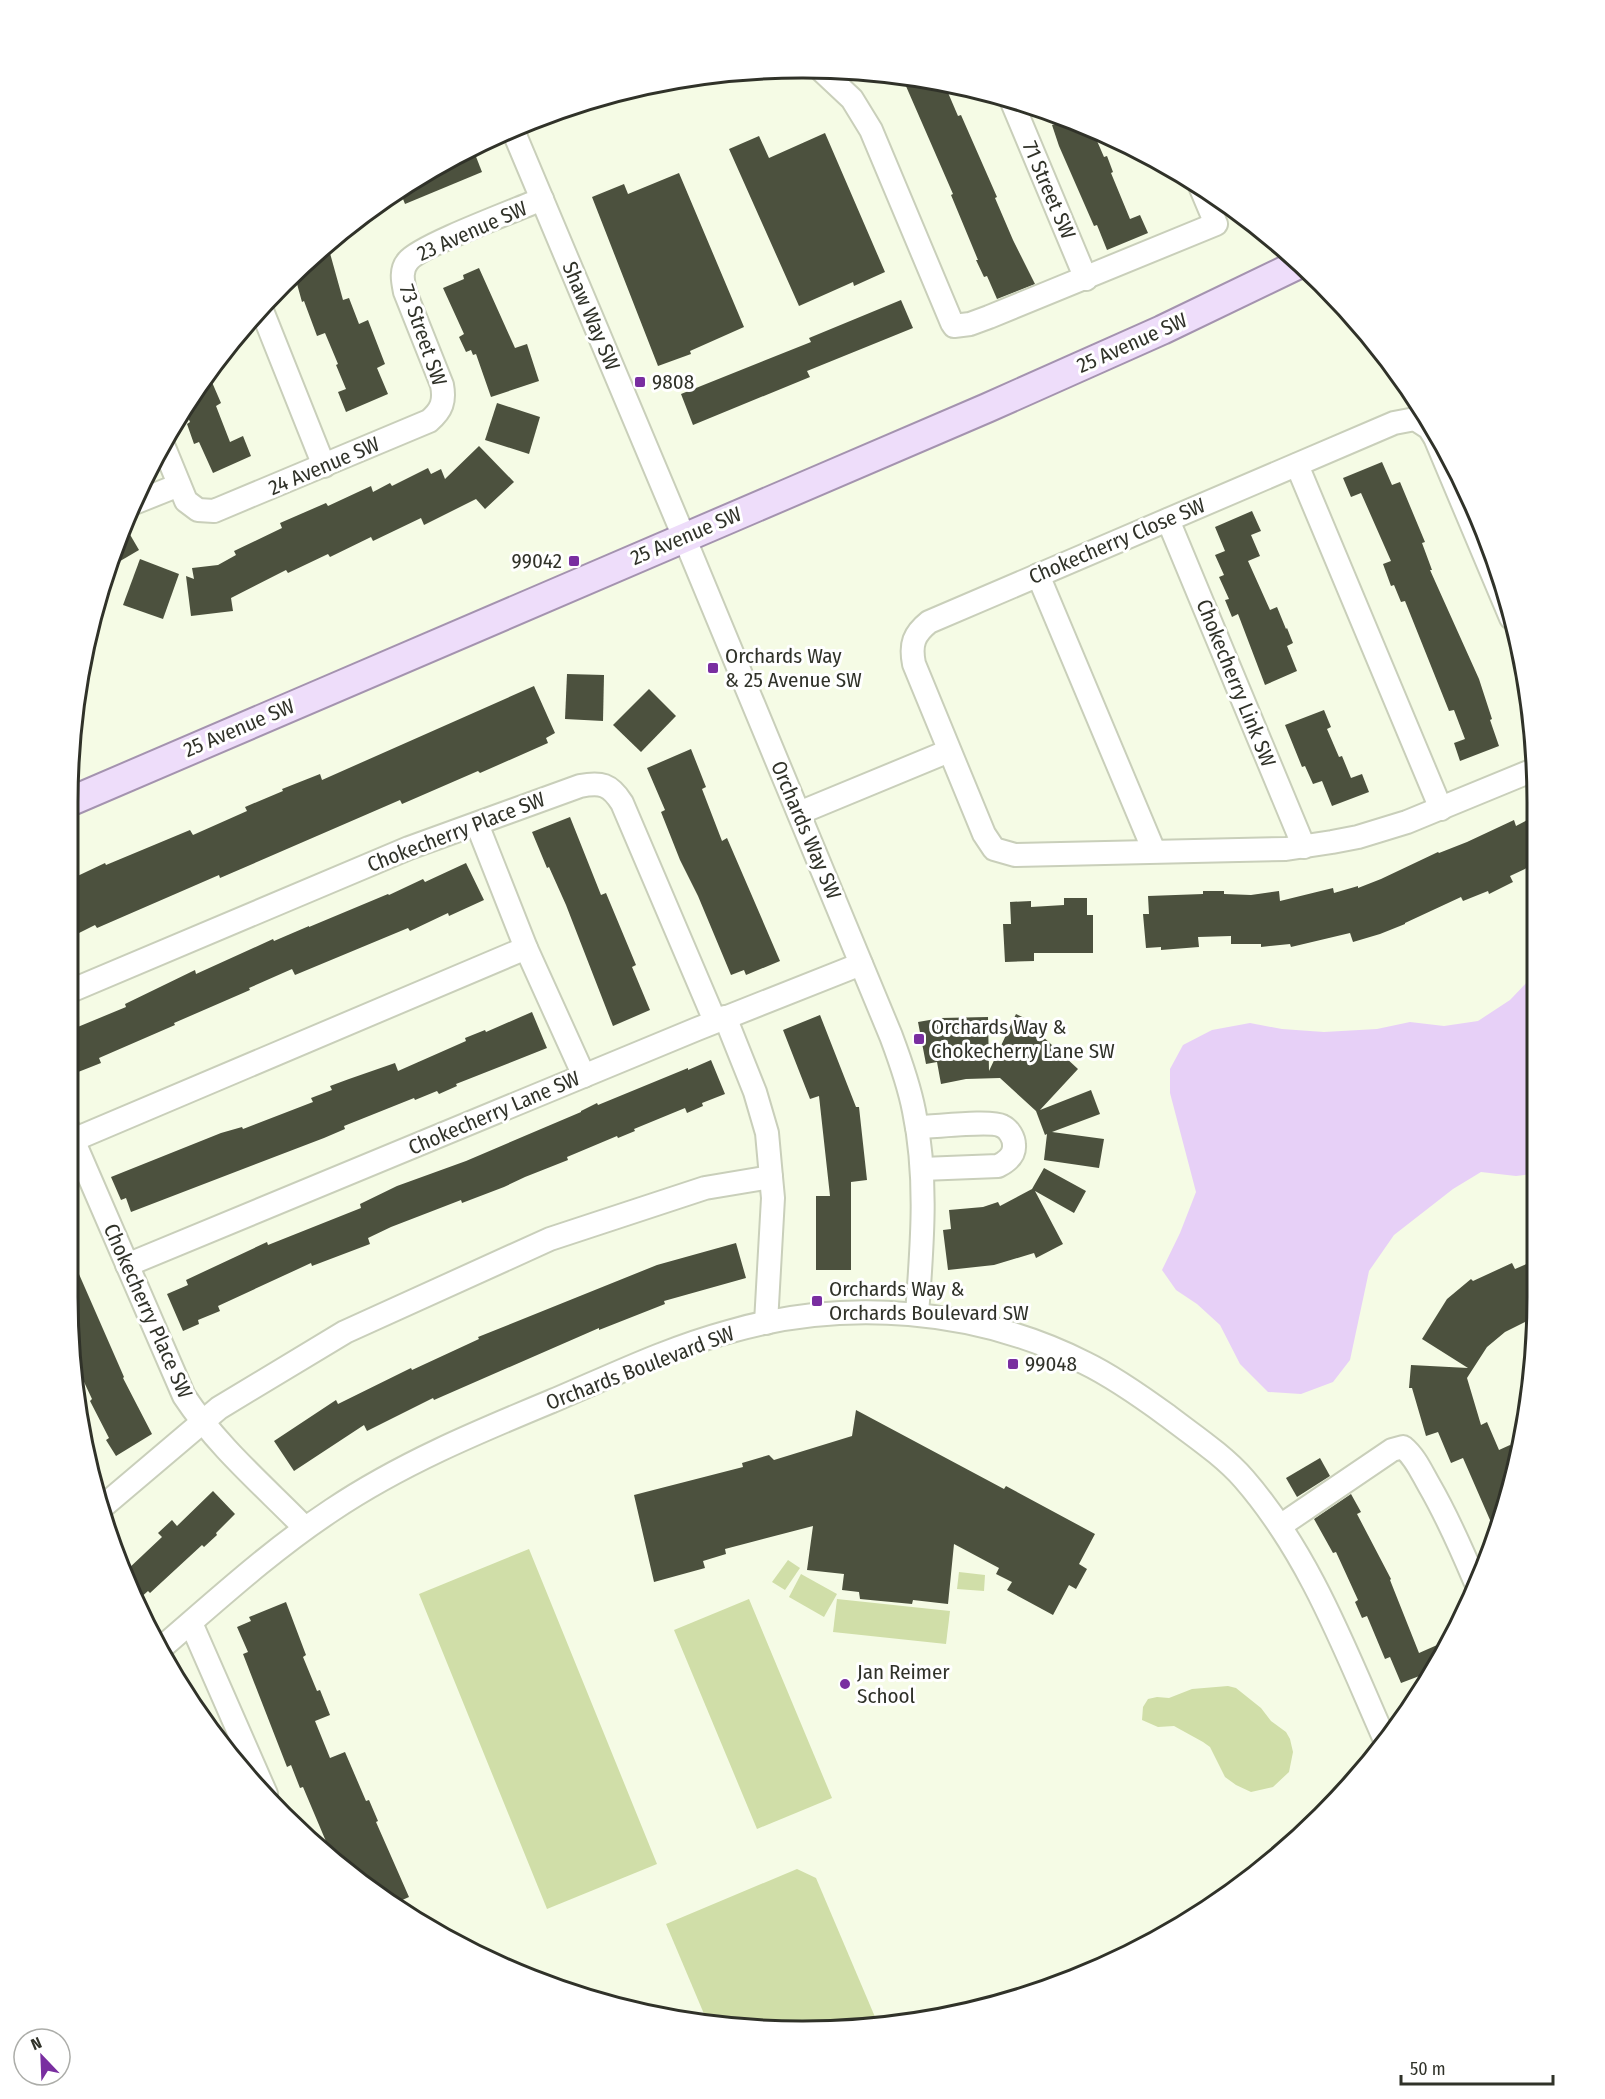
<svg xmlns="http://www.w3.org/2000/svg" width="1605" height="2099" font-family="'Fira Sans Condensed',sans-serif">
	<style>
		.green { fill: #d0dea8 }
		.water { fill: #e7d0f7 }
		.building { fill: #4c513e }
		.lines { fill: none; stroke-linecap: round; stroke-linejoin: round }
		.minor-casing { stroke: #c9cfba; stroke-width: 26 }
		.major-casing { stroke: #a493af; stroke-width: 32 }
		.minor { stroke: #fff; stroke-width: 22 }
		.major { stroke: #eeddfa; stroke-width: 28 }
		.poi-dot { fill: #792ea0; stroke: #fff; stroke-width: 2 }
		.labels { text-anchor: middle; stroke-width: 6; stroke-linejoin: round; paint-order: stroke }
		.street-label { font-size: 21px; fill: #303229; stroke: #fff }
		.poi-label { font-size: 21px; fill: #303229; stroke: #fff; text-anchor: start }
		.rim { fill: none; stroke: #303229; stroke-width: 3 }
	</style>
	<rect width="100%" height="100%" fill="#f5fbe5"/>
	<g class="green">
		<polygon points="529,1549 657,1864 547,1909 419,1594"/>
		<polygon points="788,1560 800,1568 785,1590 772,1582"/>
		<polygon points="959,1572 985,1575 984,1591 957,1589"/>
		<polygon points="801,1574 837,1594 824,1617 789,1597"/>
		<polygon points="749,1599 832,1798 757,1829 674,1630"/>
		<polygon points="837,1599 950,1611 946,1644 833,1632"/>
		<polygon points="1228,1686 1236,1688 1261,1708 1271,1721 1286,1732 1290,1739 1293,1752 1289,1772 1273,1787 1251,1792 1236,1785 1225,1777 1210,1747 1203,1742 1174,1726 1158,1727 1142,1720 1143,1707 1148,1699 1157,1697 1169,1698 1192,1689"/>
		<polygon points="797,1869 816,1878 878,2024 850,2030 707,2021 666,1924"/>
	</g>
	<polygon class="water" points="1531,978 1531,1174 1516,1176 1481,1172 1453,1189 1394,1235 1369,1271 1350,1360 1333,1382 1301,1394 1268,1392 1240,1364 1220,1325 1197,1304 1176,1290 1162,1270 1180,1233 1196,1192 1170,1093 1170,1069 1183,1045 1212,1030 1250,1023 1282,1029 1324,1032 1377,1029 1410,1022 1444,1026 1478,1021 1510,1000"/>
	<g class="building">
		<polygon points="902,77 943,81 958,116 961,115 997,197 995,198 1013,240 1035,284 997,299 987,276 984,277 976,260 978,260 951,195 953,194"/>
		<polygon points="1051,114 1091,127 1104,157 1107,156 1113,172 1111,173 1130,219 1140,215 1148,233 1107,250 1097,225 1094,226 1059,146 1052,125 1056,124"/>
		<polygon points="825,133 885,272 854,286 853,282 799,306 729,149 759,136 769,158"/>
		<polygon points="473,149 482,172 405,204 399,189"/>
		<polygon points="679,173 744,327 690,351 691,354 658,366 592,197 624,184 628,194"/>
		<polygon points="328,246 343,300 349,298 359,324 368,320 385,364 377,368 388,394 346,412 338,392 346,389 336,365 338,364 325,333 317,336 304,301 302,302 294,273"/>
		<polygon points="479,268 515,348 527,344 539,381 491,397 476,354 473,355 471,350 466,352 459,337 464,334 443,288 464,279 463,275"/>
		<polygon points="901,300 913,328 807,371 810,377 693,425 681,394 811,342 809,338"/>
		<polygon points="208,373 221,403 216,406 230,442 243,436 251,456 213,473 199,442 194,444 187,424 190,422 185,410"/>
		<polygon points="497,403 540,417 529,454 485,440"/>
		<polygon points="479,446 514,482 485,509 476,499 424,525 421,518 373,541 371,537 330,557 328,554 288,573 286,570 231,598 233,611 191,616 186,576 194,579 192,568 218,565 236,555 234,551 282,528 280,523 326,503 328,506 371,486 373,492 390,483 392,486 428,468 431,474 441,469 445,479"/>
		<polygon points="1382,462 1392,485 1400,482 1425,542 1422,543 1432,570 1430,570 1479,679 1492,719 1490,720 1499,746 1460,761 1454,743 1465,739 1454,710 1449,711 1405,601 1401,602 1394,585 1391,586 1383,564 1391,561 1361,493 1351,497 1343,478"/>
		<polygon points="1252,511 1261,531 1251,535 1260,556 1248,561 1270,610 1277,607 1286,629 1287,628 1293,643 1287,646 1297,671 1265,685 1238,614 1232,617 1225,600 1229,599 1219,577 1224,575 1215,555 1225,551 1215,527"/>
		<polygon points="125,526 139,550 110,567"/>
		<polygon points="140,559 179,574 163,619 123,605"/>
		<polygon points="567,674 604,675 603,721 565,719"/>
		<polygon points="534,686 555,733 546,738 548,743 480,773 478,771 402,804 400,800 220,878 219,875 97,928 95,925 69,938 69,880 105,863 106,865 190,830 193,835 247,811 245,807 283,791 282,789 320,774 322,780"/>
		<polygon points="649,689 676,716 641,752 613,725"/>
		<polygon points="1324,710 1331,727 1327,729 1339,757 1342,756 1351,778 1362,774 1369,792 1332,806 1322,781 1313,784 1305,766 1302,767 1285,725"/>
		<polygon points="691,749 706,787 702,789 722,841 727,838 780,961 746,975 744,970 731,975 698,896 680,860 661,812 665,810 647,768"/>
		<polygon points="570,817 601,895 606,893 636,965 632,967 650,1010 613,1026 566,905 549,867 547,868 532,832"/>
		<polygon points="1531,818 1531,866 1510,876 1513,882 1489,894 1488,891 1463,901 1461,897 1405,923 1405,924 1380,934 1353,942 1350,933 1291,947 1290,944 1261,947 1261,944 1231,944 1231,936 1198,937 1199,947 1161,950 1161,947 1146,948 1143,914 1149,914 1148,896 1203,894 1203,891 1224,891 1224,894 1251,895 1279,891 1280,901 1333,888 1334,893 1358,886 1358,888 1381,879 1438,852 1439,853 1467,842 1514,820 1516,826"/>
		<polygon points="466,863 484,900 449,916 448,913 410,931 408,928 295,975 292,969 249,988 250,990 174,1023 175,1025 99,1058 101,1063 68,1076 68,1031 126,1007 125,1004 195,970 196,974 273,939 274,941 309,926 309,927 388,894 389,895 423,879 425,882"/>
		<polygon points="1064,898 1087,898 1087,915 1093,915 1093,953 1034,953 1034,961 1005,962 1003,924 1011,924 1010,902 1031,901 1031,907 1064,905"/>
		<polygon points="532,1012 547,1048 456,1084 457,1086 439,1094 437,1091 415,1100 414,1098 344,1126 345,1129 324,1138 131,1212 126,1198 121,1200 111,1177 221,1133 242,1127 243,1129 313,1102 311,1098 332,1090 330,1086 349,1079 395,1063 398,1071 466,1041 465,1038 485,1030 486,1032"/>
		<polygon points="1016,1014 1043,1027 1040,1034 1078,1069 1040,1110 1091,1090 1100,1114 1052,1132 1104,1139 1099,1168 1044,1160 1047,1134 1045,1135 1036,1111 1000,1078 966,1079 941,1084 937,1062 926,1064 918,1022 941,1018 988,1017 989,1071"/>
		<polygon points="820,1015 856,1107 859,1107 867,1180 851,1182 851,1270 816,1270 816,1196 830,1196 819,1096 810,1099 783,1030"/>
		<polygon points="711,1060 725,1094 702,1103 703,1106 687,1113 685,1108 634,1129 635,1131 618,1138 617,1136 567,1157 568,1160 525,1177 504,1187 462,1203 461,1200 391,1227 368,1238 370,1244 312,1266 311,1263 218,1306 220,1311 198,1320 199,1324 183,1331 167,1294 188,1285 186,1280 267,1242 268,1245 361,1208 360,1204 397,1186 466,1161 581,1112 581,1111 597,1103 598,1105 688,1068 688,1070"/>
		<polygon points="1044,1168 1086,1191 1074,1213 1035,1191 1063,1244 1036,1258 1034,1253 994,1265 948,1270 943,1230 951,1229 949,1210 983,1207 998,1202 1000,1206 1032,1189"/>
		<polygon points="736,1243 746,1278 664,1301 665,1304 599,1330 599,1328 434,1400 433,1398 367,1431 364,1425 294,1471 274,1441 336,1400 338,1404 411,1368 412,1370 479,1339 478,1337 657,1265"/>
		<polygon points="68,1249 124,1377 123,1378 152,1434 116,1456 106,1440 109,1438 90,1401 92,1399 77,1367 68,1296"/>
		<polygon points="1531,1262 1531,1319 1505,1332 1487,1347 1467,1378 1481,1425 1487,1422 1499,1450 1510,1445 1516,1460 1497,1536 1463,1458 1451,1463 1438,1432 1426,1436 1412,1388 1409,1388 1411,1365 1468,1368 1422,1339 1447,1299 1471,1279 1473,1281 1512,1263 1515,1269"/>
		<polygon points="856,1410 1004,1489 1006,1486 1095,1534 1079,1564 1087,1569 1076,1589 1069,1585 1053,1615 1007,1590 1012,1582 996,1574 999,1568 954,1544 948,1604 913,1600 912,1604 860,1599 859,1592 842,1590 844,1574 807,1570 813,1526 725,1549 726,1554 703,1561 705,1568 654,1582 634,1495 743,1467 742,1463 769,1455 774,1460 852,1436"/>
		<polygon points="1320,1458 1330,1476 1297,1497 1286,1478"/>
		<polygon points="213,1491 235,1514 216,1533 217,1535 204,1547 202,1545 150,1593 148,1591 139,1599 127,1570 162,1537 158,1533 172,1520 177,1526"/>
		<polygon points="1351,1494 1361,1512 1357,1514 1391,1579 1390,1580 1419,1653 1444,1642 1430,1672 1401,1683 1390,1657 1385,1659 1367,1616 1362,1618 1355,1602 1358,1600 1336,1552 1333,1553 1314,1519"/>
		<polygon points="286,1602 306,1655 303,1657 317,1691 320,1690 330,1715 315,1721 330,1758 345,1752 366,1801 369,1800 378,1821 376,1822 409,1897 391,1905 333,1858 303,1787 300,1788 291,1765 287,1767 243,1654 248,1652 237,1627 251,1621 249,1617"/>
	</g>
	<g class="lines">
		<defs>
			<g id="minor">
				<polyline points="820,69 852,99 871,130 952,323 954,326 970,324 989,317 1216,224 1200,186"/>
				<polyline points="1012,102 1086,279"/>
				<path d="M 512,128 L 684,537 L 891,1036 C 900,1060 909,1085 914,1111 C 928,1178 922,1246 917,1314"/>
				<polyline points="261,308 324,466"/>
				<path d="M 1434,436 L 1429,428 L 1415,419 L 1394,423 L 929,622 C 914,634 910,644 914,664 L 984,834 L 994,849 L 1015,855 L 1286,849 L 1332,842 L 1358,837 L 1407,822 L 1531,771"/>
				<polyline points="1436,440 1511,618"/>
				<path d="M 163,445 L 186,501 L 198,510 L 214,511 L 429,421 C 442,410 445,401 442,385 L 405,292 C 403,282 400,270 408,261 C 419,246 519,209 542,199"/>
				<polyline points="1297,465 1441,809"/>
				<polyline points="134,503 179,485"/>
				<polyline points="1168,520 1304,847"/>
				<polyline points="1038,575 1154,851"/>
				<polyline points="799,813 949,751"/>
				<polyline points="477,824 526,948 584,1076"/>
				<path d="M 68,992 L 409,848 L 580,786 C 601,782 610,784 622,803 L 715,1021"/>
				<polyline points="725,1017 755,1092 767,1133 771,1177"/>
				<path d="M 917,1127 C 934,1127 990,1120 1002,1126 C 1009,1129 1014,1138 1014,1145 C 1015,1156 1006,1162 998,1166 L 922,1169"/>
				<path d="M 68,1128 L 184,1396 C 217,1446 264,1486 305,1528"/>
				<polyline points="73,1140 526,948"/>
				<polyline points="127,1265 697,1029 861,964"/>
				<polyline points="101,1508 219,1408 345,1332 550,1239 705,1188 771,1177 773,1198 766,1323"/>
				<path d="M 1280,1526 L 1392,1450 L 1403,1447 C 1415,1457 1421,1471 1429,1485 C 1447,1516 1461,1548 1475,1581"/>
				<polyline points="191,1623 266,1794"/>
				<path d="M 160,1649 C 216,1601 270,1551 332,1510 C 402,1463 480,1431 557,1399 C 613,1375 669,1348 728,1332 C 844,1298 976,1308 1085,1363 C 1114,1377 1142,1397 1168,1416 C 1194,1436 1223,1455 1244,1479 C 1310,1555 1345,1650 1385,1740"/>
			</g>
			<polyline id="major" points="69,802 987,408 1162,330 1299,264"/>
		</defs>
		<use href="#minor" class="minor-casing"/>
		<use href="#major" class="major-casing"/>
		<use href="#minor" class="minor"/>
		<use href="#major" class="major"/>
	</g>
	<g class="poi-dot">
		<rect x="634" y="376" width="12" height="12" rx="3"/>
		<rect x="568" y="555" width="12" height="12" rx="3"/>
		<rect x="707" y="662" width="12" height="12" rx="3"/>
		<rect x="913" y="1033" width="12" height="12" rx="3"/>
		<rect x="811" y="1295" width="12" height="12" rx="3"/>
		<rect x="1007" y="1358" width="12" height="12" rx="3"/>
		<circle cx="845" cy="1684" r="6"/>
	</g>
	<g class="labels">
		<g class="street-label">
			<text transform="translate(1049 190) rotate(67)" y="7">71 Street SW</text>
			<text transform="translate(472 231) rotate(-24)" y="7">23 Avenue SW</text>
			<text transform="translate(591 316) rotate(67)" y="7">Shaw Way SW</text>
			<text transform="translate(423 335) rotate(71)" y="7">73 Street SW</text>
			<text transform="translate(1132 343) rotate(-24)" y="7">25 Avenue SW</text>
			<text transform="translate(324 466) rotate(-23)" y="7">24 Avenue SW</text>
			<text transform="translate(686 536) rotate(-23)" y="7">25 Avenue SW</text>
			<text transform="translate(1117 541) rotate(-23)" y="7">Chokecherry Close SW</text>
			<text transform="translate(1236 683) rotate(68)" y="7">Chokecherry Link SW</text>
			<text transform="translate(239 728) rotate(-23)" y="7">25 Avenue SW</text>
			<text transform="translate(806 830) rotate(67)" y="7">Orchards Way SW</text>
			<text transform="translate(456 832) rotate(-21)" y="7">Chokecherry Place SW</text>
			<text transform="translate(494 1113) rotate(-23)" y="7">Chokecherry Lane SW</text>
			<text transform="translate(148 1311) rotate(66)" y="7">Chokecherry Place SW</text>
			<text transform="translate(640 1368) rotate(-21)" y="7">Orchards Boulevard SW</text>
		</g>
		<g class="poi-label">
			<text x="652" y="389">9808</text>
			<text x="562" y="568" text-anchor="end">99042</text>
			<text x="725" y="663">Orchards Way<tspan x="725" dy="24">&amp; 25 Avenue SW</tspan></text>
			<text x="931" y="1034">Orchards Way &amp;<tspan x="931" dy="24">Chokecherry Lane SW</tspan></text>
			<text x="829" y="1296">Orchards Way &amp;<tspan x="829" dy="24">Orchards Boulevard SW</tspan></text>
			<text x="1025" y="1371">99048</text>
			<text x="857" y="1679">Jan Reimer<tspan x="857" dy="24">School</tspan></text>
		</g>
	</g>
	<path d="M0 0H1605V2099H0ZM802 78H803A724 724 0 0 1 1527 802V1297A724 724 0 0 1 803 2021H802A724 724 0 0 1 78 1297V802A724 724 0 0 1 802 78Z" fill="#fff" fill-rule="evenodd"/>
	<path class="rim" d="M802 78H803A724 724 0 0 1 1527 802V1297A724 724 0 0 1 803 2021H802A724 724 0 0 1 78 1297V802A724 724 0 0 1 802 78Z"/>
	<g transform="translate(42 2057) rotate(337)"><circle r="28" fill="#ffffff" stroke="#acada9" stroke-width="1.5"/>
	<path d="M0-4.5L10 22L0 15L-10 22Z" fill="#792ea0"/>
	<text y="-9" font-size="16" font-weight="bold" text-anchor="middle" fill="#303229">N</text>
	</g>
	<path d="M1401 2075v9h152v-9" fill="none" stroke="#303229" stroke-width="3"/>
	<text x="1410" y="2075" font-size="18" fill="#303229" stroke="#ffffff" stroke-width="4.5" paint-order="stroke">50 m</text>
</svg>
